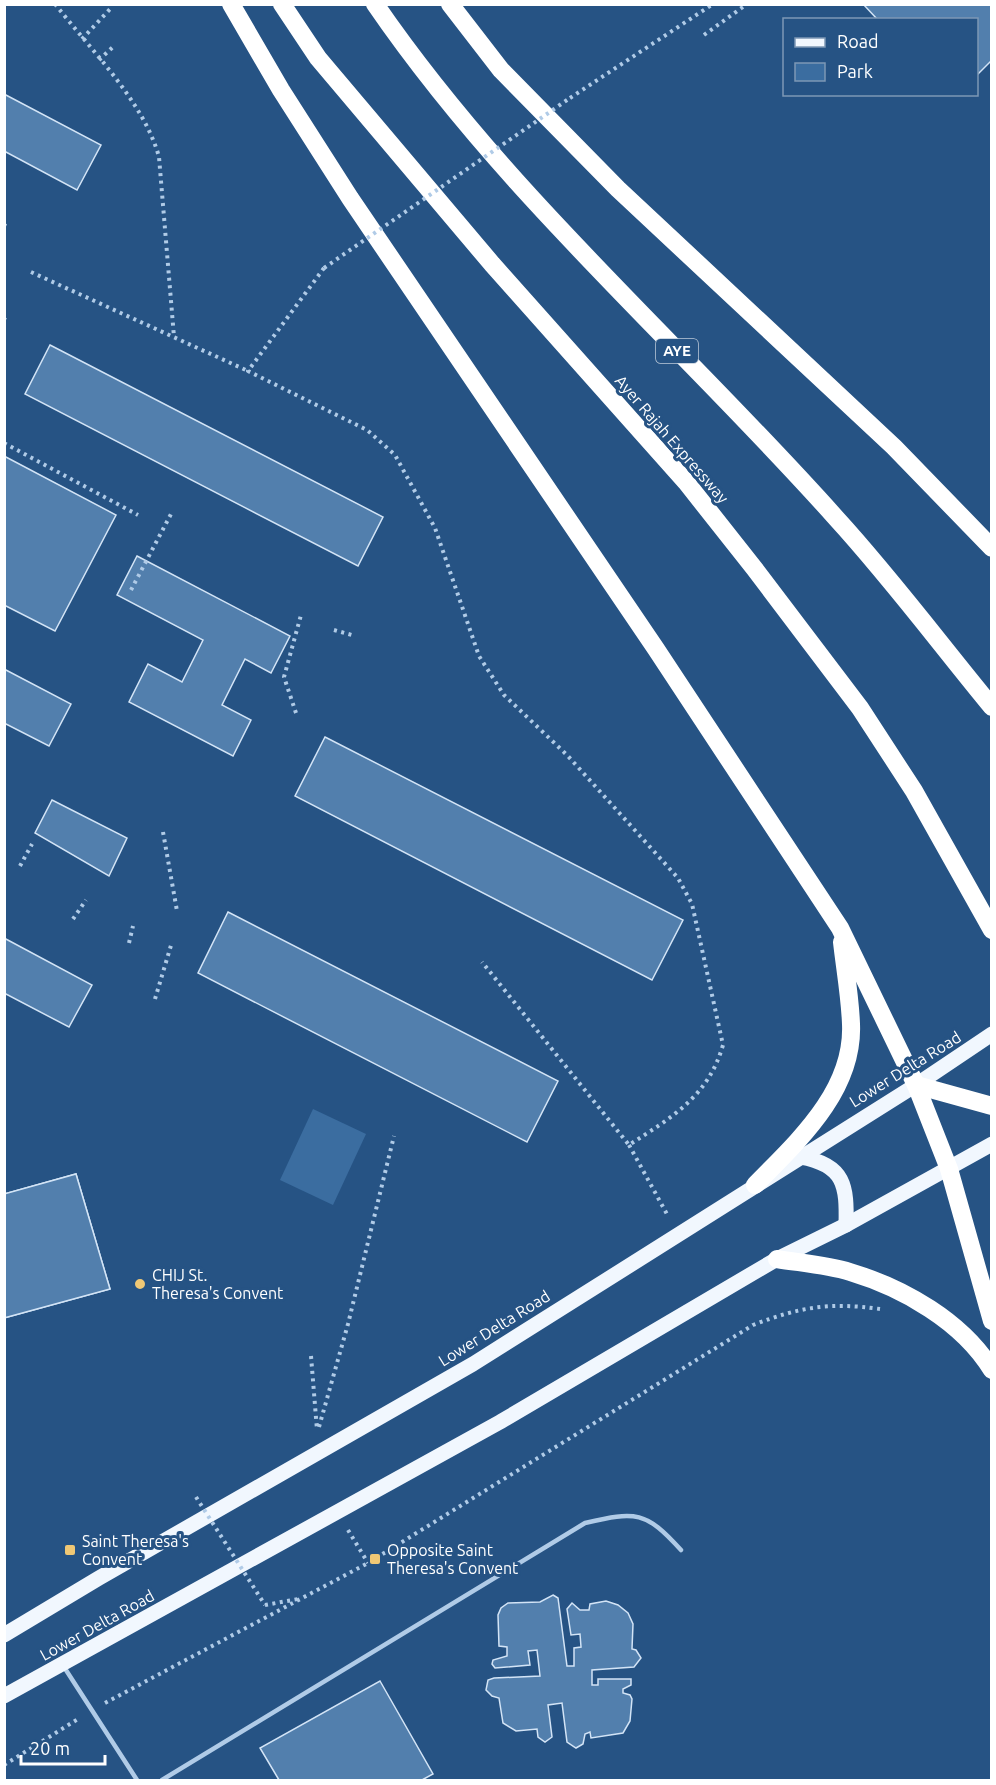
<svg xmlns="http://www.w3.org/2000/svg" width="996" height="1785" font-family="Ubuntu,sans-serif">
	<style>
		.green { fill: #3b6da0 }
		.building { fill: #527fad; stroke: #d3e4f6; stroke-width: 1.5 }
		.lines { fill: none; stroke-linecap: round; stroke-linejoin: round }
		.path { stroke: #b0cbe7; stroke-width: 4; stroke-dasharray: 3 4.5; stroke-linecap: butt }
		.lane { stroke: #b0cbe7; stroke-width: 4.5 }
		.primary { stroke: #f1f7fe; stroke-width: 15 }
		.highway { stroke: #fff; stroke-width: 18 }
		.path-bridge { stroke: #b0cbe7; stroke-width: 4; stroke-dasharray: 3 4.5; stroke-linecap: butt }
		.poi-dot { fill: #f0c875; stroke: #265384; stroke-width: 2 }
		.labels { text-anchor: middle; stroke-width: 6; stroke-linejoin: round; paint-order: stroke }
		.shield { fill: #265384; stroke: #becbda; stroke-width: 1.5 }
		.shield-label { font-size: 15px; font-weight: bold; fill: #fff }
		.street-label { font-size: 16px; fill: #fff; stroke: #265384 }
		.poi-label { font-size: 16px; fill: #fff; stroke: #265384; text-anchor: start }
	</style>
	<rect width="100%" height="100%" fill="#265384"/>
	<polygon class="green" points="313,1109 366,1134 333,1205 280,1180"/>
	<g class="building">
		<polygon points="863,4 992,4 992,60 976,76 976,20 878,20"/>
		<polygon points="4,94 101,145 77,190 4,151"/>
		<polygon points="50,345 383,517 358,566 25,394"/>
		<polygon points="4,456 116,515 55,631 4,605"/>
		<polygon points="137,556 290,636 271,673 245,659 222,705 251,720 233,756 129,702 148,664 182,682 203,640 117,595"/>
		<polygon points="4,669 71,704 49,746 4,723"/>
		<polygon points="325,737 683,920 652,980 295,796"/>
		<polygon points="52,800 127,838 109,876 35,833"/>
		<polygon points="228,912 558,1081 527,1142 198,973"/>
		<polygon points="4,938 92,985 69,1027 4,993"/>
		<polygon points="76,1174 110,1289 4,1318 4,1194"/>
		<polygon points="76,1174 110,1289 4,1318 4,1194"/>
		<polygon points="553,1595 558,1598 567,1666 574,1666 574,1648 581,1647 580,1634 571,1635 567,1609 572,1603 580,1610 589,1610 590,1604 606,1601 618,1605 628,1613 633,1624 632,1649 636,1650 641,1658 634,1667 592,1670 592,1685 598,1685 598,1679 631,1679 631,1685 623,1689 623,1693 630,1695 632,1699 630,1721 623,1733 591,1738 590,1732 585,1734 583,1744 576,1748 567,1742 562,1703 548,1705 552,1737 545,1742 538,1737 537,1729 516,1731 503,1723 499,1698 492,1696 486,1690 488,1680 494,1678 540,1676 537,1650 528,1651 530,1665 495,1668 492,1664 493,1660 507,1656 507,1647 499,1646 498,1615 501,1608 508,1603 540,1602"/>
		<polygon points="380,1681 433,1774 422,1780 279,1780 260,1748"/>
	</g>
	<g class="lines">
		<g class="path">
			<path d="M 55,4 C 91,50 144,102 159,157 L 174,337"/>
			<polyline points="704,35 747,4"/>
			<polyline points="82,39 112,7"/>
			<polyline points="99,60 114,46"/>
			<polyline points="570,98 713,4"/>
			<polyline points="4,226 7,220"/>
			<path d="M 324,268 L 248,371 L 367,430 L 395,455 L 435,528 L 479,656 L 504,695 L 567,755 L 678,878 L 692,904 L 723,1045 C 708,1097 672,1117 629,1145 L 482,962"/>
			<polyline points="31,272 248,371"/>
			<polyline points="4,319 6,320"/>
			<polyline points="4,443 138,515"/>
			<polyline points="131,590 171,514"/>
			<polyline points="334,630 352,635"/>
			<polyline points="296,713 284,677 301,615"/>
			<polyline points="163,832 177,911"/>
			<polyline points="20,866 32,844"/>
			<polyline points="73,919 86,900"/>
			<polyline points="129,943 133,926"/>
			<polyline points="155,999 172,942"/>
			<polyline points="629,1145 668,1216"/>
			<polyline points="311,1356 317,1430"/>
			<polyline points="319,1427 348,1324 394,1136"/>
			<polyline points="348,1530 368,1563"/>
			<polyline points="265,1605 298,1599"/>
			<path d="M 105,1703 L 368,1563 L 753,1325 C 800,1307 829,1302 880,1309"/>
			<polyline points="4,1765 78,1719"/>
		</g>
		<g class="lane">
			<polyline points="64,1667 137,1780"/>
			<path d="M 162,1780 L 585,1523 C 636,1511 646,1511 681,1550"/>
		</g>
		<g class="primary">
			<path d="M 801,1157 C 845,1165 847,1186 846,1225"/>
			<polyline points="4,1635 99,1578 473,1364 916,1085 992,1034"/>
			<polyline points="4,1696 500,1422 777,1259 846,1225 992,1144"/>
		</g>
		<g class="highway">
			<polyline points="231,4 281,90 350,198 656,649 840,928 916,1085 949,1169 992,1321"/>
			<polyline points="282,4 318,58 492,264 686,482 754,568 860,708 914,791 992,930"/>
			<path d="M 375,4 C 506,195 683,346 836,518 C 891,578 940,644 992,707"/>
			<polyline points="450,4 501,70 618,189 894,447 992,548"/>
			<polyline points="916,1085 992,1106"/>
			<path d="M 755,1185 C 798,1141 854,1091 851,1024 C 850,996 845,969 842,942"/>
			<path d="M 777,1259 C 801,1263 827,1265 850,1272 C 903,1288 962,1321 992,1370"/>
		</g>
		<g class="path-bridge">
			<polyline points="324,268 570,98"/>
			<polyline points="196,1497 265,1605"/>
		</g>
	</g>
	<g class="poi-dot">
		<circle cx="140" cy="1284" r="6"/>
		<rect x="64" y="1544" width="12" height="12" rx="3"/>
		<rect x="369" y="1553" width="12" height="12" rx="3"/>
	</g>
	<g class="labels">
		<rect class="shield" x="656" y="339" width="42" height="24" rx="4.5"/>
		<g class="shield-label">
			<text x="677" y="356">AYE</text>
		</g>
		<g class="street-label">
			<text transform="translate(672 439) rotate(49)" y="6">Ayer Rajah Expressway</text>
			<text transform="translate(905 1069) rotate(-32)" y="6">Lower Delta Road</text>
			<text transform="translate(494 1328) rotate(-32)" y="6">Lower Delta Road</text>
			<text transform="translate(97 1625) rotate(-29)" y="6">Lower Delta Road</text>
		</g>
		<g class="poi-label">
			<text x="152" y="1281">CHIJ St.<tspan x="152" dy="18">Theresa's Convent</tspan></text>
			<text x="82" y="1547">Saint Theresa's<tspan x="82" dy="18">Convent</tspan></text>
			<text x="387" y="1556">Opposite Saint<tspan x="387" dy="18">Theresa's Convent</tspan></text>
		</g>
	</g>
	<rect width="996" height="1785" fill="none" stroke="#ffffff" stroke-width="12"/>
	<rect x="783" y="18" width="195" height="78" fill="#265384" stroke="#7d98b5" stroke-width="1.5"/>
	<rect x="795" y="38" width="30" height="9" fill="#f1f7fe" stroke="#7d98b5" stroke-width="1.5"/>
	<text x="837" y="48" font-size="18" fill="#ffffff">Road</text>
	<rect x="795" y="63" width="30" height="18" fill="#3b6da0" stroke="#7d98b5" stroke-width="1.5"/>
	<text x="837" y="78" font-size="18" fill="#ffffff">Park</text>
	<path d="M21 1755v9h84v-9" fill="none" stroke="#ffffff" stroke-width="3"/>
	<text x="30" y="1755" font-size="18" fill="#ffffff" stroke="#265384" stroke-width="4.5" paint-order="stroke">20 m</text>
</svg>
